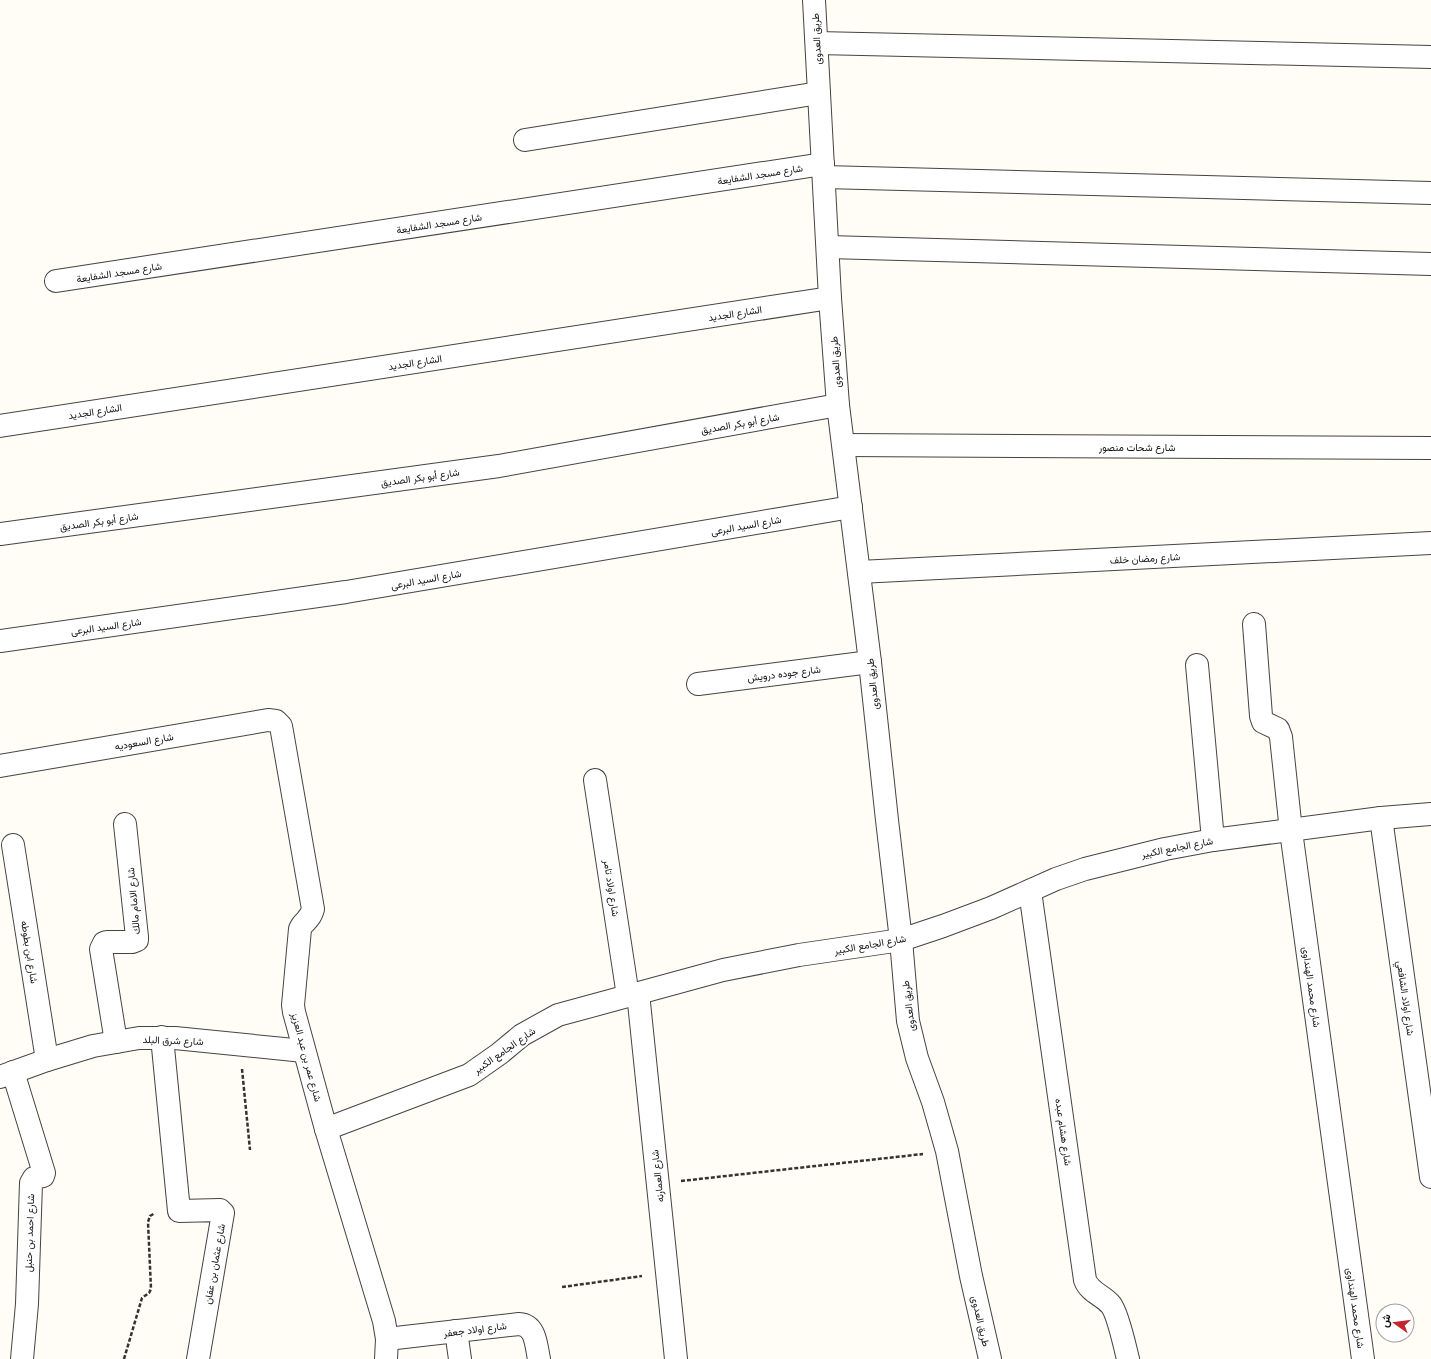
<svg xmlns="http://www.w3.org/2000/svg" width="1431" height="1359" font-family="'Noto Serif',Vazirmatn,serif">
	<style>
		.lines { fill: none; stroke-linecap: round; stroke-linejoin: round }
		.minor-casing { stroke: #444; stroke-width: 24 }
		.path { stroke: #333; stroke-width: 2.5; stroke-dasharray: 4 2; stroke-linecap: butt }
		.minor { stroke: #fff; stroke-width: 22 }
		.labels { text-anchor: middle; stroke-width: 4; stroke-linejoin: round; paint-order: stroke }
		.street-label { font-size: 10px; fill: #111; stroke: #fff }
	</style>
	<rect width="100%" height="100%" fill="#fffdf5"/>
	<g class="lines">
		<defs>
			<g id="minor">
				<polyline points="814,0 830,298 838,405 870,662 887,820 901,940 908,1021 917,1058 933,1102 947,1151 971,1276 990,1359"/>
				<polyline points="817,43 1431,57"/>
				<polyline points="525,140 819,93"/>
				<polyline points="824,177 1431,193"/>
				<polyline points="828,247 1431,264"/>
				<polyline points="56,281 823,164"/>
				<polyline points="0,426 830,298"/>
				<polyline points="844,445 1431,448"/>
				<polyline points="0,534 499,466 838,405"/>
				<polyline points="859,572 1431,543"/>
				<polyline points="1254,624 1261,716 1263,722 1278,729 1281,737 1291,831 1363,1359"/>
				<polyline points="0,641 346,592 851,507"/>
				<polyline points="1197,665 1213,840"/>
				<polyline points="698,684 870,662"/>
				<path d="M 0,766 L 268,720 L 276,721 L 281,726 L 313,909 C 310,921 303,921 300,929 L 293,1005 L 294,1012 L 326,1129 L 384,1321 L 387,1339 L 386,1359"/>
				<polyline points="595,780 628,996"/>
				<polyline points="1381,818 1431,1177"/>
				<polyline points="13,845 47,1060"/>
				<path d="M 1030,891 L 1085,1280 C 1090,1293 1103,1295 1111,1305 C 1118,1314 1125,1347 1128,1359"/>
				<polyline points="638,993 676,1359"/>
				<polyline points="162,1037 179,1211 220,1210 223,1213 198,1359"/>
				<polyline points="116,1042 101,949 104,943 107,942 132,942 137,940 137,937 125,824"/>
				<polyline points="13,1072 44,1173 43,1176 34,1178 31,1183 27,1304 22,1359"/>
				<polyline points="0,1077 47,1060 93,1046 139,1038 175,1038 304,1051"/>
				<polyline points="326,1129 469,1075 499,1054 522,1035 558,1015 723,970 799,955 901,940 943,926 991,908 1056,879 1085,869 1165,849 1213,840 1381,818 1431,814"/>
				<polyline points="456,1331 460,1359"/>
				<path d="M 387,1339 L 519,1324 C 536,1325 536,1345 539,1359"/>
			</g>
		</defs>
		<use href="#minor" class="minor-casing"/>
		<g class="path">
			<polyline points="242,1069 250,1150"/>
			<polyline points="681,1181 923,1154"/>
			<polyline points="562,1287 642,1276"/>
			<polyline points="124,1359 142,1298 149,1293 151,1289 148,1222 150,1216 155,1213"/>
		</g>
		<use href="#minor" class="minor"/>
	</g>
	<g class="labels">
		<g class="street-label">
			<text transform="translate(816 39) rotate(-93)" y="4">طريق العدوى</text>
			<text transform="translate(760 174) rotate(-9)" y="4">شارع مسجد الشفايعة</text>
			<text transform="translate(439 223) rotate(-9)" y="4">شارع مسجد الشفايعة</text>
			<text transform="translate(119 272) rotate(-9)" y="4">شارع مسجد الشفايعة</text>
			<text transform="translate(735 313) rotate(-9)" y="4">الشارع الجديد</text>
			<text transform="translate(415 362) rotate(-9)" y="4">الشارع الجديد</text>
			<text transform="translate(835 362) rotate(-94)" y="4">طريق العدوى</text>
			<text transform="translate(95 411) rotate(-9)" y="4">الشارع الجديد</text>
			<text transform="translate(740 423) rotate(-10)" y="4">شارع أبو بكر الصديق</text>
			<text x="1137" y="451">شارع شحات منصور</text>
			<text transform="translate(420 477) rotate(-8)" y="4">شارع أبو بكر الصديق</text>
			<text transform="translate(99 521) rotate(-8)" y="4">شارع أبو بكر الصديق</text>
			<text transform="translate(746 525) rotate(-10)" y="4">شارع السيد البرعى</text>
			<text transform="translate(1145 558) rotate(-3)" y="4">شارع رمضان خلف</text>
			<text transform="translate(426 579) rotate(-10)" y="4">شارع السيد البرعى</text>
			<text transform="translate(106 626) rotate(-8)" y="4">شارع السيد البرعى</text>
			<text transform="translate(784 673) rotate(-7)" y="4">شارع جوده درويش</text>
			<text transform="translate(872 684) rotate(-96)" y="4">طريق العدوى</text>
			<text transform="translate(144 741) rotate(-10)" y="4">شارع السعوديه</text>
			<text transform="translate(1177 847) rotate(-11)" y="4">شارع الجامع الكبير</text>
			<text transform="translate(612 888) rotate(81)" y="4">شارع اولاد تامر</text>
			<text transform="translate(133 901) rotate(-95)" y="4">شارع الامام مالك</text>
			<text transform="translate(870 944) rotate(-10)" y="4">شارع الجامع الكبير</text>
			<text transform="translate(30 952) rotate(81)" y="4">شارع ابن بطوطه</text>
			<text transform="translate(1312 987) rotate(82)" y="4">شارع محمد الهنداوى</text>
			<text transform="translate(1406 998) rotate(82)" y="4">شارع اولاد الشافعي</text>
			<text transform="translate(908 1006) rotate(-97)" y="4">طريق العدوى</text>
			<text transform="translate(173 1040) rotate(2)" y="4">شارع شرق البلد</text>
			<text transform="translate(504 1050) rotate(-35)" y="4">شارع الجامع الكبير</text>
			<text transform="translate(307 1057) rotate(75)" y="4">شارع عمر بن عبد العزيز</text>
			<text transform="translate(1064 1132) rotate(82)" y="4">شارع هشام عبده</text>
			<text transform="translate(657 1176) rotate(-96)" y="4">شارع العمارنه</text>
			<text transform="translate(29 1233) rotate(-88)" y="4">شارع احمد بن حنبل</text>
			<text transform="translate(214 1264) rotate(-80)" y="4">شارع عثمان بن عفان</text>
			<text transform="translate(1356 1308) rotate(82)" y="4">شارع محمد الهنداوى</text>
			<text transform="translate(981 1321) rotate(77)" y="4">طريق العدوى</text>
			<text transform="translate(475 1329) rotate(-7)" y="4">شارع اولاد جعفر</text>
		</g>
	</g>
	<g transform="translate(1395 1323) rotate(284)"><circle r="19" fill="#ffffff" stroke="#a0a0a0"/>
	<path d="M0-3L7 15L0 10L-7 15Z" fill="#c4262e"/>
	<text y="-6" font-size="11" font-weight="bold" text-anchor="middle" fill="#111111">ش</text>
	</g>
</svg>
